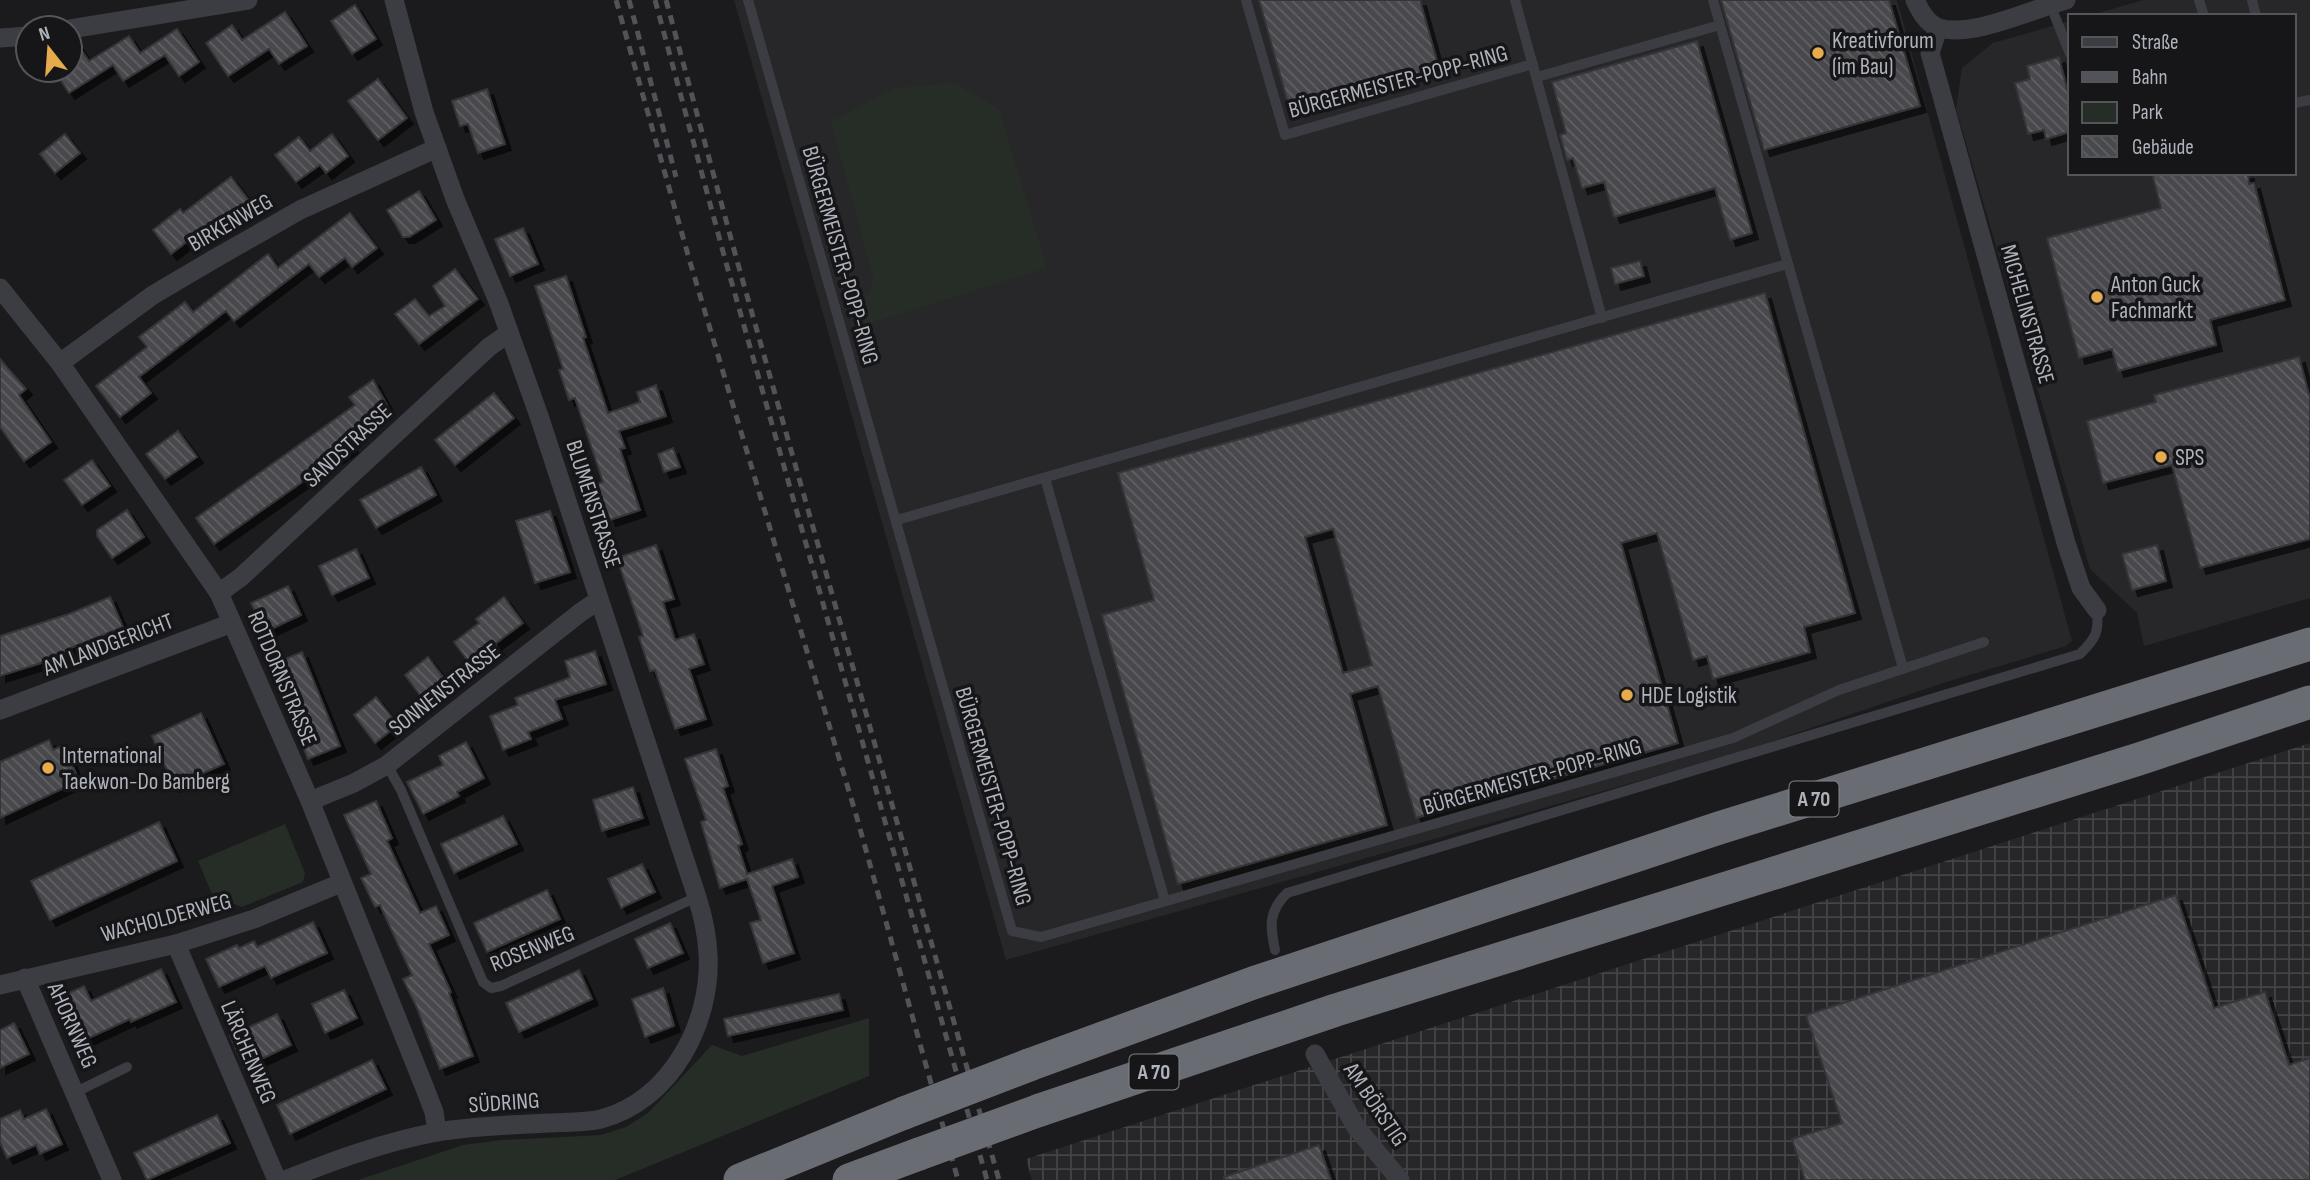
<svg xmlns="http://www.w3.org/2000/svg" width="2310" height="1180" font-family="'Sofia Sans Condensed',sans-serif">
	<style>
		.built { fill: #27272a }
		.industrial { fill: url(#industrial-grid) }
		.green { fill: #252d26 }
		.building { fill: url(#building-back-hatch); stroke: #353539; stroke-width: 2; fill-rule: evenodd; filter: url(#shadow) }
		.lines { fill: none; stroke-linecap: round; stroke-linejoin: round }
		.service { stroke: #3c3d42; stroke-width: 10 }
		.minor { stroke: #3c3d42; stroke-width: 19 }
		.motorway { stroke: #696c72; stroke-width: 33 }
		.rail { stroke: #515359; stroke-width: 5; stroke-dasharray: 9 7; stroke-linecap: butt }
		.motorway-bridge { stroke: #696c72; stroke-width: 33 }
		.poi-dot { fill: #e5ab4c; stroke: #161618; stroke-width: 2.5 }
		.labels { text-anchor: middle; stroke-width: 7; stroke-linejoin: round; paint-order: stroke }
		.shield { fill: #161618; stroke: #81848a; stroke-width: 2 }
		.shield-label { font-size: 21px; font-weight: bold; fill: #afb3bb }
		.poi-label { font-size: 23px; fill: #afb3bb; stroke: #161618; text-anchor: start }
		.street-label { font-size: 23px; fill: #afb3bb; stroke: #161618 }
	</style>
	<defs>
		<pattern id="industrial-grid" width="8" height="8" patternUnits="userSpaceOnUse" patternTransform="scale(1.75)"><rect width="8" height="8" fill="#27272a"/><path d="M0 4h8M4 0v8" fill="none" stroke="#444447"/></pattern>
		<pattern id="building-back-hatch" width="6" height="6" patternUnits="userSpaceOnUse" patternTransform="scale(1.75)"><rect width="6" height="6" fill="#48494d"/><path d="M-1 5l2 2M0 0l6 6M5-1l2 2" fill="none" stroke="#606165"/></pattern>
		<filter id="shadow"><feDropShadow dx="6" dy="6" stdDeviation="0" flood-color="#0009"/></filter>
	</defs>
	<rect width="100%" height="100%" fill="#1b1b1d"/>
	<g class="built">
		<polygon points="734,0 1897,0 2072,641 2066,646 1943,683 1738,753 1006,960"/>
		<polygon points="2143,0 2310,0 2310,598 2144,646 2137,613 2090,569 1956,109 1962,68 1993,43 2070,21 2070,173 2294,173 2294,16 2088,16"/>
	</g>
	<polygon class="industrial" points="2310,743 2310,1180 1032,1180 1026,1159"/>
	<g class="green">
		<polygon points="955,83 999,109 1047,268 865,325 859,306 870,291 873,277 831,122 894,88"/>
		<polygon points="285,824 305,873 303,882 242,907 213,896 198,861"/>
		<polygon points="869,1018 869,1076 615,1180 358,1180 463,1145 501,1140 601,1135 626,1127 648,1113 712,1045 742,1056"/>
	</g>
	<g class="building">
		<polygon points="1259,0 1420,0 1439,68 1290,110"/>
		<polygon points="1721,0 1889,0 1920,106 1764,150"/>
		<polygon points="355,5 376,39 352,54 331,21"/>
		<polygon points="285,12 307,46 279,64 269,49 228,76 206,43 232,25 242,40"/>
		<polygon points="177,29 199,62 179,76 165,55 123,81 113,65 69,93 54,70 70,70 70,41 75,41 89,61 129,36 140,53"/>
		<polygon points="1697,41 1752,233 1730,240 1715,188 1614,217 1604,182 1582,188 1573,158 1567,160 1560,135 1566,133 1552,82"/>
		<polygon points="2059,57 2070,101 2070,132 2046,139 2044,130 2028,134 2015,83 2030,79 2027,66"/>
		<polygon points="378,79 407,118 378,140 348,101"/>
		<polygon points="487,89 505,144 478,153 468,124 460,126 452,101"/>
		<polygon points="65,134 80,153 55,173 40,154"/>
		<polygon points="332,134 348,156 326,173 320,165 296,182 275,155 299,137 310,151"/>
		<polygon points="2152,173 2248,173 2249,184 2254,183 2285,300 2210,320 2216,345 2118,371 2112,349 2079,358 2047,238 2161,208"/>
		<polygon points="231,177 250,202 225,222 220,216 171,254 153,230 180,209 183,213"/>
		<polygon points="419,191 436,220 409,237 403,237 387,210"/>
		<polygon points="350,213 377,248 352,267 345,258 319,277 309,264 234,321 226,311 139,377 151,393 120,417 96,386 147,347 139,337 185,302 193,312 268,254 278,268"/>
		<polygon points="523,228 538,264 510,276 495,239"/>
		<polygon points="1640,261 1644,276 1615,284 1611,268"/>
		<polygon points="455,269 478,299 419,344 395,314 415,299 429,316 445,306 433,286"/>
		<polygon points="566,276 586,337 583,338 608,413 640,402 637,392 656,385 666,416 619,431 625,448 620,449 640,510 610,520 597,484 603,482 575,398 569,400 559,370 563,369 535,286"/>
		<path d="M 1765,293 L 1855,613 L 1804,627 L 1810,652 L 1713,679 L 1707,656 L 1693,660 L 1657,533 L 1621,543 L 1678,743 L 1416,818 L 1378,686 L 1350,694 L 1387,825 L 1178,884 L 1102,615 L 1154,600 L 1118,473 ZM 1333,529 L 1372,665 L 1343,673 L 1305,537 Z"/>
		<polygon points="2299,357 2310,398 2310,539 2200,568 2172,465 2103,483 2087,421 2156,402 2154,395"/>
		<polygon points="0,359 26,389 19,395 51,442 24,461 0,427"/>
		<polygon points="373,380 388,407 345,437 352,447 214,544 196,518 355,405 349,397"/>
		<polygon points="494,393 514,418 455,465 435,440"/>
		<polygon points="178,431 197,457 165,479 146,454"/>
		<polygon points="673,448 680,467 664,472 658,454"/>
		<polygon points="92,460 110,486 82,505 64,480"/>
		<polygon points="421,467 436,495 376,528 360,500"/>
		<polygon points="127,510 144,537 112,558 97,536 97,530"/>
		<polygon points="550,511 570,572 535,583 516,521"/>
		<polygon points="656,545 674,599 663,602 675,640 694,634 704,664 689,669 706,719 675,729 655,670 650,671 639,637 643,636 617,558"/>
		<polygon points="2157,545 2166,581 2132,590 2122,554"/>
		<polygon points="356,549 369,578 332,595 319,566"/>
		<polygon points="288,586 301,615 265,632 251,603"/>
		<polygon points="110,597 123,627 68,649 70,654 0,676 0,636 69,614"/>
		<polygon points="504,597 523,623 495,644 498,649 473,668 454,642 479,623 476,619"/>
		<polygon points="595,651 606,684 555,700 562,719 528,732 531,739 503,750 490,716 518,705 515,698 566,679 570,677 565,661"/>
		<polygon points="302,652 340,746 308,759 270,665"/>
		<polygon points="428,657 449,685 426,703 405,675"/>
		<polygon points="376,697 398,725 375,743 354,715"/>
		<polygon points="201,713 224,764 174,786 152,736"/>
		<polygon points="49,740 53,750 64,745 79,781 0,818 0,762"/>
		<polygon points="466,742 484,778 457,792 459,796 423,814 407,782 443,765 439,756"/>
		<polygon points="716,749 728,786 723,788 742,844 738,846 747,874 792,859 798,877 772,886 794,953 763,963 750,923 761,920 747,879 720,888 701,822 706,820 685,759"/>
		<polygon points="633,787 643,818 602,831 593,800"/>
		<polygon points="376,801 392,838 387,841 420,913 436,906 449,935 429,944 451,992 449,993 473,1056 440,1069 417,1008 403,979 412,975 380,905 375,907 361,878 371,874 344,815"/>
		<polygon points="503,816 517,844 454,873 441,844"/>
		<polygon points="159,822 177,861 50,920 31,881"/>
		<polygon points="642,864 655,892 621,908 608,879"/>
		<polygon points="547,890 560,919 487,952 474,923"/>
		<polygon points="2176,895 2214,1008 2265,992 2289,1065 2310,1058 2310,1180 1805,1180 1792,1139 1842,1123 1806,1015"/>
		<polygon points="313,922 327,953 271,978 265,966 219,987 206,959 237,945 239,948 254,941 257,947"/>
		<polygon points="670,923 683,953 648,968 635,939"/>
		<polygon points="161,969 176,1002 131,1022 130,1019 74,1045 54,1000 84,986 91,1001"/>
		<polygon points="579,970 592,999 519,1032 506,1003"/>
		<polygon points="663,988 674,1026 645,1037 632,999"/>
		<polygon points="344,990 357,1018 325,1033 312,1004"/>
		<polygon points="839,994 843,1010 728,1036 724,1019"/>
		<polygon points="277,1014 291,1045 244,1067 230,1036"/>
		<polygon points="14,1023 29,1054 0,1068 0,1030"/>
		<polygon points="372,1060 386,1089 290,1134 277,1105"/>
		<polygon points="46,1109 62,1144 40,1154 36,1145 7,1158 0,1142 0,1119 20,1110 24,1119"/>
		<polygon points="217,1115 230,1143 147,1180 134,1153"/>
		<polygon points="1319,1145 1331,1180 1224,1180 1224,1177"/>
	</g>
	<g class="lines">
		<g class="service">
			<polyline points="748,0 1012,931 1041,937 1733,738 1839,690 1984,642"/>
			<polyline points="1246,0 1285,135 1533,64"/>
			<polyline points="1515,0 1602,318"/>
			<polyline points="1713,0 1903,668"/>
			<polyline points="2199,0 2204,16"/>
			<polyline points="2252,0 2256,16"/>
			<polyline points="2050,4 2070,54"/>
			<polyline points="1537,77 1720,25"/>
			<polyline points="2294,103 2310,100"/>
			<polyline points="1045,478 1165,901"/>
			<polyline points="897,520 1787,264"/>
			<polyline points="387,765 401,790 483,982 491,988 501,986 697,897"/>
			<path d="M 1275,950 C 1270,926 1268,912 1287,893 L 2080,654 C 2096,638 2099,633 2097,610"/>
			<polyline points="76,1092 127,1067"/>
		</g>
		<g class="minor">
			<path d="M 1915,0 C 1920,11 1927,24 1939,28 C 1973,38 2032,9 2066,0"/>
			<polyline points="1938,28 1930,53 2066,543 2081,588 2097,610"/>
			<polyline points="70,29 248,0"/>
			<polyline points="0,38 28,36"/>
			<polyline points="0,288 60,363 219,593 310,801 424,1086 434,1112 437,1132"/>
			<polyline points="60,363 153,295 214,259 300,210 437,148"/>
			<polyline points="219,593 241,577 489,347 509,333"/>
			<polyline points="0,710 232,623"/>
			<polyline points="310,801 354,783 387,765 581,612 599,600"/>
			<polyline points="176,944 277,1180"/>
			<polyline points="25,978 112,1180"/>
			<polyline points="0,985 176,944 254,919 341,883"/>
			<polyline points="1315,1054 1356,1127 1400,1180"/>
			<path d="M 285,1180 C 335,1160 384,1142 437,1132 C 473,1126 511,1125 548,1123 C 565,1122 584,1123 601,1119 C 671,1101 712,1022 708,954 C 707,934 703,916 697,897 L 539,416 L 498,301 L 455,199 L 424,112 L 394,0"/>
		</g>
		<g class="motorway">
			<polyline points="1029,1065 1253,983 1719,828 2310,644"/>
			<polyline points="1040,1110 1336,1010 2139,759 2310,702"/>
			<polyline points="740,1180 904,1113"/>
			<polyline points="849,1180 919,1154"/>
		</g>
		<g class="rail">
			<polyline points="616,0 690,262 857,818 958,1180"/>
			<polyline points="629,0 676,177"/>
			<polyline points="655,0 725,259 987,1180"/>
			<polyline points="666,0 736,257 999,1180"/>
		</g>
		<g class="motorway-bridge">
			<polyline points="904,1113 1029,1065"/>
			<polyline points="919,1154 1040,1110"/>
		</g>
	</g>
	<g class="poi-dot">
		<circle cx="1818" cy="53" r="7"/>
		<circle cx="2097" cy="297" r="7"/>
		<circle cx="2161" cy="457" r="7"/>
		<circle cx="1627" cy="695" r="7"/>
		<circle cx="48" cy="768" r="7"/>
	</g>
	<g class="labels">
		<g class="shield">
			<rect x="1789.5" y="781.5" width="49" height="35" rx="5"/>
			<rect x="1129.5" y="1054.5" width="49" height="35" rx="5"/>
		</g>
		<g class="shield-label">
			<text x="1814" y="806">A 70</text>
			<text x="1154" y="1079">A 70</text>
		</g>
		<g class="poi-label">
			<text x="1832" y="48">Kreativforum<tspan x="1832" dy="26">(im Bau)</tspan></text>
			<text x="2111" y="292">Anton Guck<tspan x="2111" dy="26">Fachmarkt</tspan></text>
			<text x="2175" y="465">SPS</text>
			<text x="1641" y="703">HDE Logistik</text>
			<text x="62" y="763">International<tspan x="62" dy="26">Taekwon-Do Bamberg</tspan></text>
		</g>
		<g class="street-label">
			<text transform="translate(1398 81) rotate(-15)" y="8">BÜRGERMEISTER-POPP-RING</text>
			<text transform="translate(230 222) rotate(-30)" y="8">BIRKENWEG</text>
			<text transform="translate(841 255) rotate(74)" y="8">BÜRGERMEISTER-POPP-RING</text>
			<text transform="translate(2028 314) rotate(74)" y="8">MICHELINSTRASSE</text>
			<text transform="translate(347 445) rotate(-43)" y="8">SANDSTRASSE</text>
			<text transform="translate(594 504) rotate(72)" y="8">BLUMENSTRASSE</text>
			<text transform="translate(108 644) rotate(-21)" y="8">AM LANDGERICHT</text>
			<text transform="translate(283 678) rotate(67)" y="8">ROTDORNSTRASSE</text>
			<text transform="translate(444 689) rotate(-38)" y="8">SONNENSTRASSE</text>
			<text transform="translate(1532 776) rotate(-16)" y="8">BÜRGERMEISTER-POPP-RING</text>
			<text transform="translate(994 796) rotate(74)" y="8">BÜRGERMEISTER-POPP-RING</text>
			<text transform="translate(166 917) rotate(-15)" y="8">WACHOLDERWEG</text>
			<text transform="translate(532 948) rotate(-22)" y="8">ROSENWEG</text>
			<text transform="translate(73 1025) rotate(66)" y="8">AHORNWEG</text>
			<text transform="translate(249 1052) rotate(67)" y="8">LÄRCHENWEG</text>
			<text transform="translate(504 1102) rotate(-4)" y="8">SÜDRING</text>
			<text transform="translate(1376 1104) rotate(56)" y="8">AM BÖRSTIG</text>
		</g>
	</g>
	<rect x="2068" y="14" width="228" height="161" fill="#161618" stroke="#535559" stroke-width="2"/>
	<rect x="2082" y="37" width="35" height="10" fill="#3c3d42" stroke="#535559" stroke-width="2"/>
	<text x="2132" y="49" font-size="21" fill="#afb3bb">Straße</text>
	<rect x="2082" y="72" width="35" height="10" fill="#515359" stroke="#535559" stroke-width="2"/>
	<text x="2132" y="84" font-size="21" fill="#afb3bb">Bahn</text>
	<rect x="2082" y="102" width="35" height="21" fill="#252d26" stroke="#535559" stroke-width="2"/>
	<text x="2132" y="119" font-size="21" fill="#afb3bb">Park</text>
	<rect x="2082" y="136" width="35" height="21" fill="url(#building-back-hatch)" stroke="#535559" stroke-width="2"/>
	<text x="2132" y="154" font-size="21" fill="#afb3bb">Gebäude</text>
	<g transform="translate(49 49) rotate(343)"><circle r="33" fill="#161618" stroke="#535559" stroke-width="2"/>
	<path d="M0-5L12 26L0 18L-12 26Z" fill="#e5ab4c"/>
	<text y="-10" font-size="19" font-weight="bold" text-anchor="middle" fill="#afb3bb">N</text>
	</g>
</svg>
